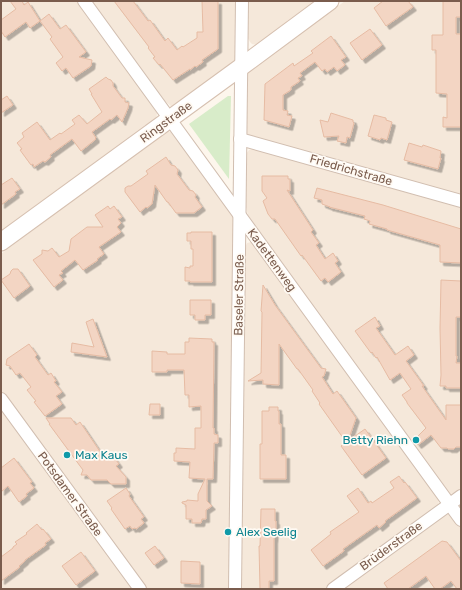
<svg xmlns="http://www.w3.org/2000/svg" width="462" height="590" font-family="Rubik,sans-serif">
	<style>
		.residential { fill: #f5e8da }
		.green { fill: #d8ecc9 }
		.building { fill: #f3d5c3; stroke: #e6bba3; filter: url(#shadow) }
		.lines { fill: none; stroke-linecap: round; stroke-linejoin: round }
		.street-casing { stroke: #d1beb0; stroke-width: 14 }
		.secondary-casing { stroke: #d6c0b0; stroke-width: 19 }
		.street { stroke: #fff; stroke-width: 12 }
		.secondary { stroke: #fff; stroke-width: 17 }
		.culture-dot { fill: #0f9aa8; stroke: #fffaf3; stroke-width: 1.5 }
		.labels { text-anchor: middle; stroke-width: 3.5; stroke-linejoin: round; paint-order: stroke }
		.street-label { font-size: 12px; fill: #7a5c4d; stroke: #fffaf3 }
		.culture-label { font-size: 12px; fill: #0d838f; stroke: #fffaf3; text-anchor: start }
	</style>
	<defs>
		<filter id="shadow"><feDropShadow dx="3.5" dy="3.5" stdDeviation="0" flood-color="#0004"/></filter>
	</defs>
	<rect width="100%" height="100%" fill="#fdf6ec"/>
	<g class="residential">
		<polygon points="1,1 77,1 156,110 157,113 156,120 150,126 145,125 50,195 49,199 44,203 40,202 1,231"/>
		<polygon points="92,1 237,1 237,57 235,62 213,79 209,79 184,98 183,101 173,106 171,106 165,101"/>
		<polygon points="247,1 315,1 287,21 286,25 257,45 252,44 250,42 247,36"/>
		<polygon points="345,1 461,1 461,195 250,136 246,132 247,72"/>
		<polygon points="166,131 171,132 177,138 233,216 235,220 231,589 146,589 1,390 1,254 51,217 51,213 56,209 61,209 156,140 157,136"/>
		<polygon points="253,149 461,208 461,489 455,493 450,494 444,488 248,215 245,204 246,154 249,150"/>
		<polygon points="251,242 253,244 439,499 438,506 325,589 240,589 245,247 247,243"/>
		<polygon points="1,407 133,589 1,589"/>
		<polygon points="443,514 451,514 461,528 461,589 341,589"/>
	</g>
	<polygon class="green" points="228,96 231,96 229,179 189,124"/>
	<g class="building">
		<polygon points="10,1 22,1 24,5 28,2 40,21 30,28 26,22 5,37 1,31 1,20 16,9"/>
		<polygon points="114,1 133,1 148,21 150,20 165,41 168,38 177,50 182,46 183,47 197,38 197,32 203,32 202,1 218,1 218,49 202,60 203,62 196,67 195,66 190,70 190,69 173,80 160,64 159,65 153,58 155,57 148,48 149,47"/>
		<polygon points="383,1 408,1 413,7 386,26 374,8"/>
		<polygon points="443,1 461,1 461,17 456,17 456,34 461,34 461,127 443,127 443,117 447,118 447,94 436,93 436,50 432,50 432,35 443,35"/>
		<polygon points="49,14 60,29 66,25 86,52 79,57 92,60 91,66 73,78 66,68 62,71 56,63 63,57 50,39 52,37 40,21"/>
		<polygon points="370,29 382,45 362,60 350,43"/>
		<polygon points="331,36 346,57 341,60 345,65 337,71 334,67 327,72 325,69 322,71 315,62 300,73 302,76 298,78 300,81 291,87 291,90 283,95 283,110 288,111 287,115 292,116 289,127 264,120 265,84 293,63 294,66 313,53 311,51"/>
		<polygon points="106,77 108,79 111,80 113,83 113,86 122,98 125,98 125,102 129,103 128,108 122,122 117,115 111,120 110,119 92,132 96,138 95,138 96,139 81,151 72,139 50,155 51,157 45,162 43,161 34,167 33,164 31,165 20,150 22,149 17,143 24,137 22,133 37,122 50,140 60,133 61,134 75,124 72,120 79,115 87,124 102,112 91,94 92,94 89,89"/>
		<polygon points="7,96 13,105 1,113 1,100"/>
		<polygon points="331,113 353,120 353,122 354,123 350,138 347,137 346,143 337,141 339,136 324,137 320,120 328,122"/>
		<polygon points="374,115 386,118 386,120 392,122 387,140 381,138 380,140 368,136"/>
		<polygon points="409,143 422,147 423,145 441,151 440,158 441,158 438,169 404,160"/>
		<polygon points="166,157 171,165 175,166 178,170 177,174 189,190 193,191 196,195 195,197 202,207 194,213 176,213 168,202 167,202 155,185 152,204 147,208 146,207 140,212 125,192 125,188 128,186 131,186 148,174 146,171"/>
		<polygon points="262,176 288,176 288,179 290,179 290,191 287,190 313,230 311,232 319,243 316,245 325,259 333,253 338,261 335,263 341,272 328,282 325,278 321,281 302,255 301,256 275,219 272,219 268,214 263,201 267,198 262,191"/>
		<polygon points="12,178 20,189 15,192 16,194 1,205 1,185"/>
		<polygon points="317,188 383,205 461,229 461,263 440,262 440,245 387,230 387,229 369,224 370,221 364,219 365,216 329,207 330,207 322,204 322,200 314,198"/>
		<polygon points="108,206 110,209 114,206 122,217 118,219 121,223 117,227 121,232 99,247 104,254 97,259 98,260 83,270 75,260 61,271 63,273 59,275 63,280 54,287 33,260 42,254 42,250 48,251 52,248 59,257 69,251 71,239 87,227 103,227 95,215"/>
		<polygon points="191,232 212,232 212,282 190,282 190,281 185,281 185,267 190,268 190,266 193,266 193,249 191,249 191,241 187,241 187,233 191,233"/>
		<polygon points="13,269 18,269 30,286 14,298 1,280 10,274 11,271"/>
		<polygon points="441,280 461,281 461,317 456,317 456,356 457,356 456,363 461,363 461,388 446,388 446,386 440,386 441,375 440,328"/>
		<polygon points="263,285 275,305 321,368 326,369 324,376 322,377 333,394 337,391 356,418 348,441 365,429 386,458 362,475 341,446 346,442 319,404 320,403 312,391 313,390 298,369 297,369 279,344 279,385 263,384 263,380 248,381 261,373 262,312 261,311"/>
		<polygon points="190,300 211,300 211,315 205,315 205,320 195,320 195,315 190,315"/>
		<polygon points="375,317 380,326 376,328 395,355 408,346 414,355 406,361 424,386 422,386 446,420 446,405 461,405 461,447 456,447 454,449 448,449 447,448 441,448 431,435 418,445 414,440 426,428 407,403 407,402 402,395 411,389 400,373 390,380 377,357 376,358 372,352 371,353 355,331"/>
		<polygon points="93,319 107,357 71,352 72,343 94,347 86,322"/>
		<polygon points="189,338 212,339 212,342 214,342 213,428 214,428 214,434 218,435 218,443 214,443 214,445 213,479 207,479 207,501 212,506 206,510 206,519 202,519 201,523 192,523 192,519 186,519 186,505 182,503 182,502 187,501 187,500 198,501 198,494 205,479 189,478 190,462 174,461 174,453 176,453 176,448 195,449 195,428 201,428 201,406 189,407 189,395 185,395 184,370 167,370 167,372 152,372 152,351 167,352 167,354 185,354 185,342 189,342"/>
		<polygon points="29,344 37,355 35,357 48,375 51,373 56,381 54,382 62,392 56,396 62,404 45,416 34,402 36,401 27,390 31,387 20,373 16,375 10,366 6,365 7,359"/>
		<polygon points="150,404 160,404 160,415 149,415"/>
		<polygon points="269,407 278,407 278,411 279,411 279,424 281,424 281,455 286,455 286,479 260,479 260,444 262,444 262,411 269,411"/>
		<polygon points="46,418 71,418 76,425 80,422 103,456 110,452 119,464 116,466 126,477 126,484 111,484 107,480 91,480 87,475 81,475 83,470 49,424 50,424"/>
		<polygon points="14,458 32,482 30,483 34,488 26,494 27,496 19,502 8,486 1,492 1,468"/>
		<polygon points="399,476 404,483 405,482 417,498 385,521 386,522 379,528 377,525 343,549 344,551 323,566 311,550 331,534 330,532 359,512 347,496 358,488 368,503 371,501 372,503 394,488 390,482"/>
		<polygon points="126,488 130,494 129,496 144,517 141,519 144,523 136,529 135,528 132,529 130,526 125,529 111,509 112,508 107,501"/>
		<polygon points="261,509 275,509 275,521 276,521 276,532 275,532 274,540 274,581 269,581 269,589 260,589 259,546 260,546"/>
		<polygon points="37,524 42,530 43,529 51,539 45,543 46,545 25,560 25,561 19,566 20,567 1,581 1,557 13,548 13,547 17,544 15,542 27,534 26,533"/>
		<polygon points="442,541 447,542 461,561 461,589 457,589 451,581 440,589 435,589 426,576 408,589 388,589 384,583"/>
		<polygon points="155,546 164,558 154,565 145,553"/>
		<polygon points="81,552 95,571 76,585 62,566"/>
		<polygon points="181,561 200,562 200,584 181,583"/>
	</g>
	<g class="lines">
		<defs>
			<g id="street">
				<polyline points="84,1 461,520"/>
				<polyline points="240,139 461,201"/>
				<polyline points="1,399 140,589"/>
				<polyline points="235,589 242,1"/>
				<polyline points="333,589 461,496"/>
			</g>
			<polyline id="secondary" points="1,242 241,67 330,1"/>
		</defs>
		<use href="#street" class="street-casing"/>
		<use href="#secondary" class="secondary-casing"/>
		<use href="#street" class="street"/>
		<use href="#secondary" class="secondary"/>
	</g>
	<g class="culture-dot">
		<circle cx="416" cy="440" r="4"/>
		<circle cx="67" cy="455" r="4"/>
		<circle cx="228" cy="532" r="4"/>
	</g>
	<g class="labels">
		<g class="street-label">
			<text transform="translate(166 122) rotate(-36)" y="4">Ringstraße</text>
			<text transform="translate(351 170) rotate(16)" y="4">Friedrichstraße</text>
			<text transform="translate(272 260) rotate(54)" y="4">Kadettenweg</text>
			<text transform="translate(239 295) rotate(-89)" y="4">Baseler Straße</text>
			<text transform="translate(70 494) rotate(54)" y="4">Potsdamer Straße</text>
			<text transform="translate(391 546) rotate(-36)" y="4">Brüderstraße</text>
		</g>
		<g class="culture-label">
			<text x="408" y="444" text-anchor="end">Betty Riehn</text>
			<text x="75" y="459">Max Kaus</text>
			<text x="236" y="536">Alex Seelig</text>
		</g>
	</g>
	<rect width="462" height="590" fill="none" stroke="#7a5c4d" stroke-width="4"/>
</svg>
